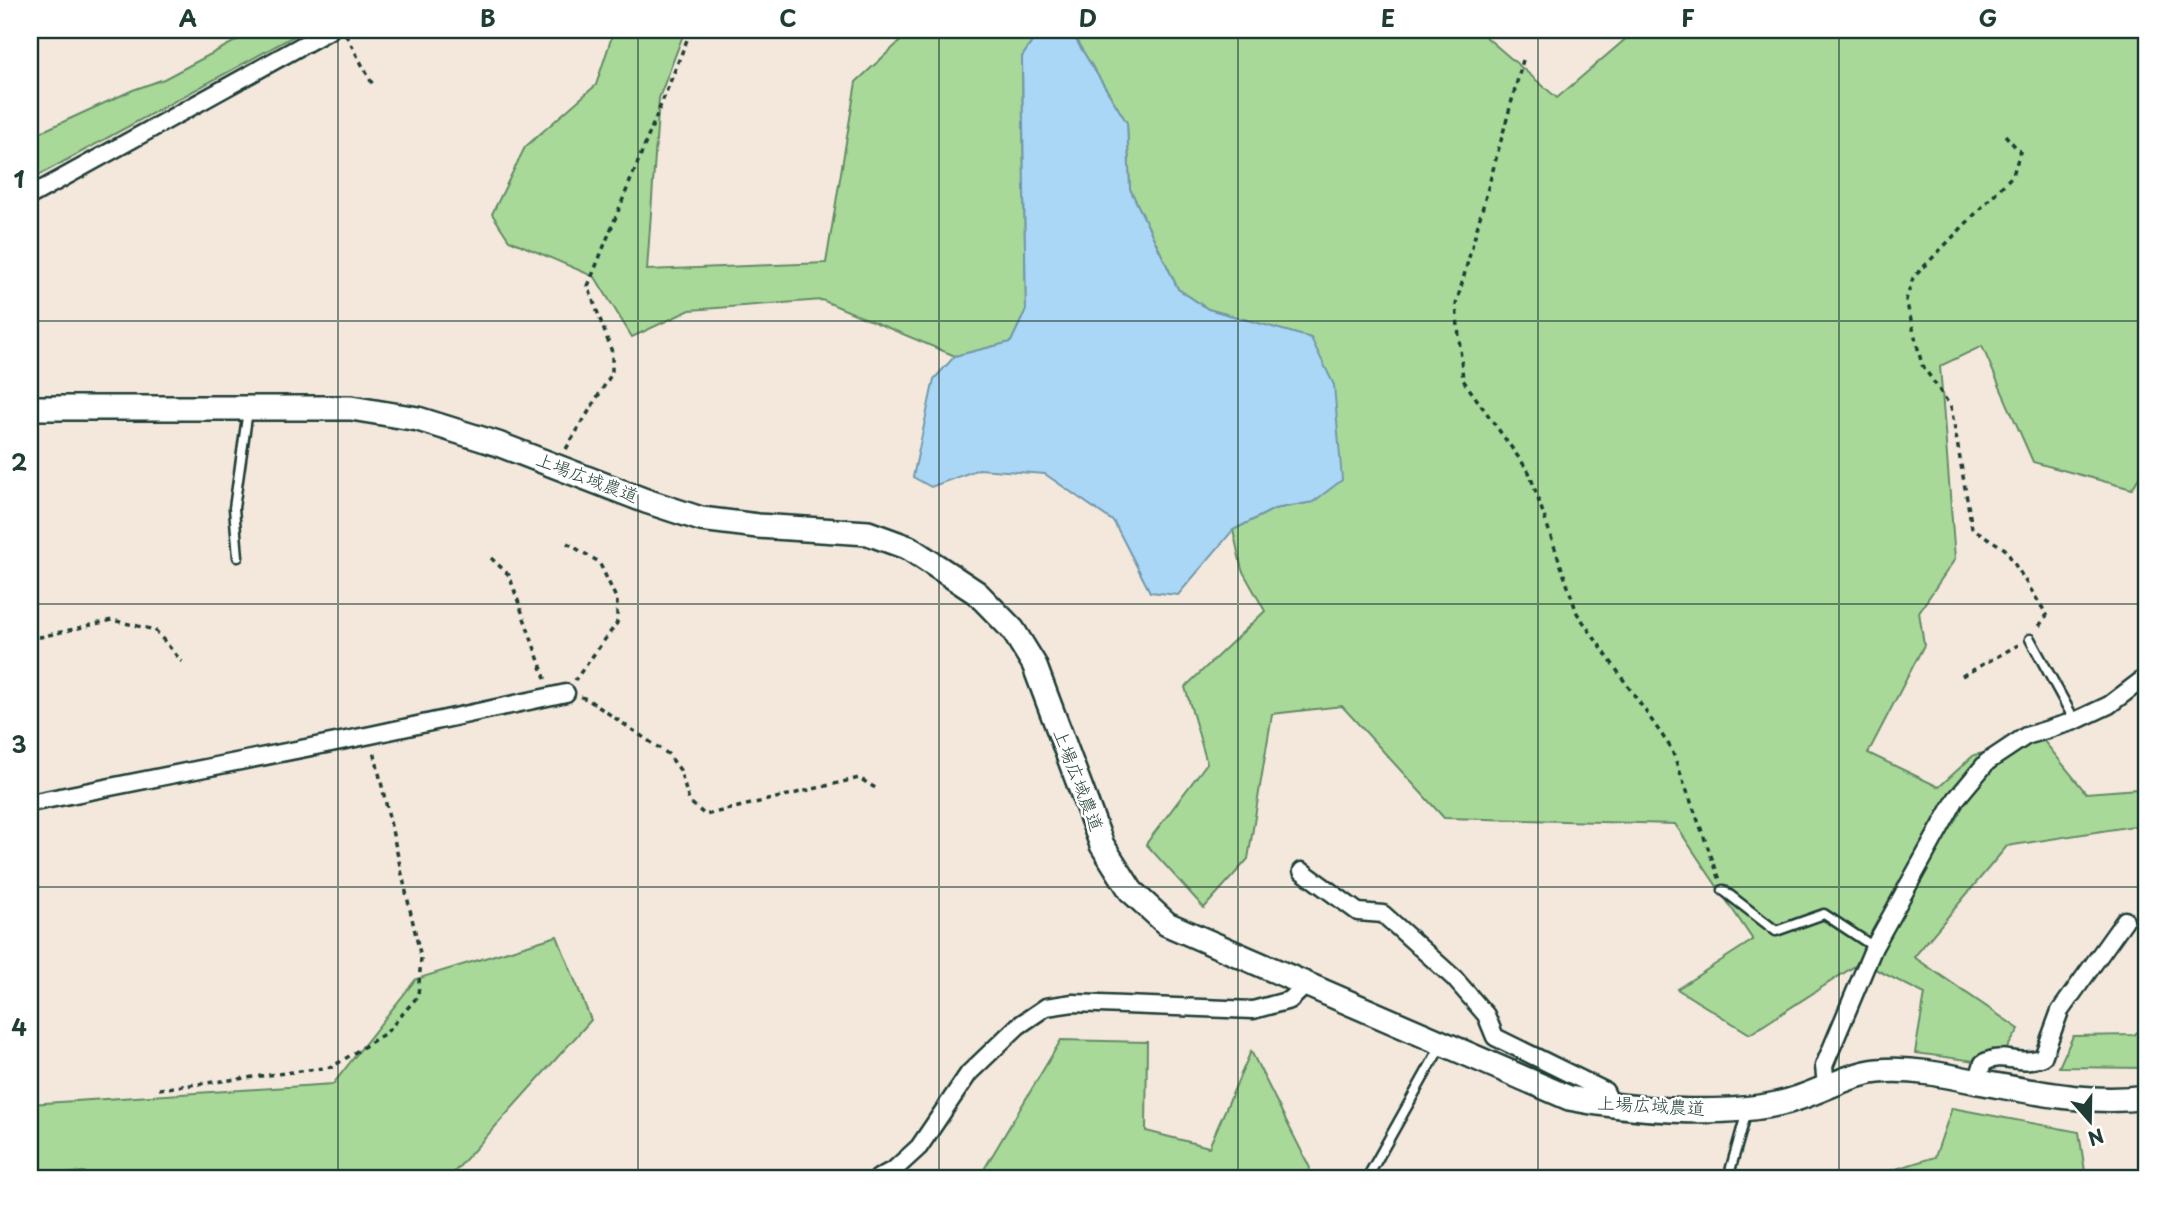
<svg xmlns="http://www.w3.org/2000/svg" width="2177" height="1208" font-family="'Playpen Sans','Klee One',sans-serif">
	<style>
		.green { fill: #a9d999; stroke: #648b66; stroke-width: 2 }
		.water { fill: #abd7f7; stroke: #7399a9; stroke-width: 2 }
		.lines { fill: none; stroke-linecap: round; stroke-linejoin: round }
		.lane-casing { stroke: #1f3d34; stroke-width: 13 }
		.street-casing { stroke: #1f3d34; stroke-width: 21 }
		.secondary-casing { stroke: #1f3d34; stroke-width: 28 }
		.path { stroke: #1f3d34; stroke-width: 3.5; stroke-dasharray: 5 5; stroke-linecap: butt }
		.lane { stroke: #fff; stroke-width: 8 }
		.street { stroke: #fff; stroke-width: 16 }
		.secondary { stroke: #fff; stroke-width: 23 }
		.grid { fill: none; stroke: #1f3d34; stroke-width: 2; stroke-opacity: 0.55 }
		.labels { text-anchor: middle; stroke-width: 5; stroke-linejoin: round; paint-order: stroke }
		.street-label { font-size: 18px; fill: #1f3d34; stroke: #fff }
		.neatline { fill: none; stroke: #1f3d34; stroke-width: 2.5 }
		.grid-label { font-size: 23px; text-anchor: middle; font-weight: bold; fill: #1f3d34 }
	</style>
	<rect width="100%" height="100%" fill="#f4e8dd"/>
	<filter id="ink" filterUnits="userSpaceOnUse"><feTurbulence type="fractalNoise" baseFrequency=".0143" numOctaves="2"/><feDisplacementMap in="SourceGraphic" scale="14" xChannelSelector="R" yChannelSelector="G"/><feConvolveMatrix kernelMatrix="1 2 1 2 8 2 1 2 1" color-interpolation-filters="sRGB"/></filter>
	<g filter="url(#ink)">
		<g class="green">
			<polygon points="256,30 305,30 30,180 30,137 133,90 164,79"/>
			<polygon points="614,30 685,30 659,98 647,270 826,263 856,82 910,32 909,30 1040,30 1022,57 1026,310 1011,342 955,356 822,300 690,310 632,337 595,277 509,240 492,214 525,147 596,85"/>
			<polygon points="1066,30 1478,30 1557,98 1636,30 2147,30 2147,464 2132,489 2033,462 1982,346 1940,366 1955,559 1919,612 1924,645 1868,753 1939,787 1974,755 2044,741 2086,793 2138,789 2147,778 2147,824 2007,846 1914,957 2019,1029 1997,1064 1915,1053 1925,994 1861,962 1750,1034 1677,989 1753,940 1675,824 1444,818 1342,706 1272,714 1248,859 1204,908 1146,844 1207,763 1185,687 1265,611 1242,570 1233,530 1274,509 1313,502 1311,338 1208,309 1178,289 1130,189 1127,123 1071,32"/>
			<polygon points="557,936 591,1020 449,1178 88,1178 84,1172 30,1177 30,1104 333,1084 416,979"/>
			<polygon points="2147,1024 2147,1068 2059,1067 2073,1036 2134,1035"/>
			<polygon points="1061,1040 1147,1042 1146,1131 1209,1147 1251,1051 1310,1168 1306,1178 986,1178 983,1171"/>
			<polygon points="1952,1108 2079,1132 2086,1178 1867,1178 1935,1157"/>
		</g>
		<polygon class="water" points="1040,30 1071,32 1127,123 1130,189 1178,289 1208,309 1311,338 1334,385 1342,480 1313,502 1274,509 1233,530 1178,595 1150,592 1114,522 1045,474 979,469 931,487 913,477 934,379 955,356 1011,342 1026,310 1022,57"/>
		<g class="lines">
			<defs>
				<g id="lane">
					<polyline points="238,557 234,508 248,410"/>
					<polyline points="2030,639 2075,721"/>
					<polyline points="1723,890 1776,931 1824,914 1874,947"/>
					<polyline points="1367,1178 1442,1044"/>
					<polyline points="1728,1178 1747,1111"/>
				</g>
				<g id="street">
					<polyline points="30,196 330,30"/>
					<polyline points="30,803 371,735 566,693"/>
					<polyline points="1302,871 1358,912 1383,914 1454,978 1486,1015 1495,1037 1605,1091 1613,1107"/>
					<path d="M 1977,1082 L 1983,1063 C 2004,1051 2018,1067 2043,1057 L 2060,1011 L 2125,920"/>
					<polyline points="1826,1086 1824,1066 1874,947 1956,799 1987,762 2026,736 2075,721 2109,705 2147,676"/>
					<polyline points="878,1178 895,1169 919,1147 969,1073 1018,1026 1046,1007 1073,1003 1253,1010 1290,1000 1307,984"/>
				</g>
				<path id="secondary" d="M 30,408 L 351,408 L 418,419 L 498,444 L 646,501 L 701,519 L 758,526 L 868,533 L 909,548 L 977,593 L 1013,630 L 1034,664 L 1102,845 L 1131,891 L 1167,924 L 1569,1098 C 1629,1110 1722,1117 1781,1103 C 1814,1096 1844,1075 1878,1071 C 1912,1068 1945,1075 1978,1082 C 2035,1092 2089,1105 2147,1097"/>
			</defs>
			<use href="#lane" class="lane-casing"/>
			<use href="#street" class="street-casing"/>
			<use href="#secondary" class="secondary-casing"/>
			<g class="path">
				<polyline points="346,35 374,87"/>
				<polyline points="1523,60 1456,305 1463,380 1529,472 1577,613 1671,748 1720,880"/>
				<polyline points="2005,135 2020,152 2013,175 1913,278 1906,300 1922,365 1951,407 1972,528 2005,549 2047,615 2037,629"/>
				<polyline points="566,449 612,373 612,352 588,286 691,30"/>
				<polyline points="567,543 599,562 617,600 617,623 575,680"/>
				<polyline points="491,558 509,575 546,681"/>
				<polyline points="30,631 40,637 112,620 155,630 182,662"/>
				<polyline points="1962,676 2018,645"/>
				<polyline points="581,697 587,699 668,754 680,770 689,801 705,815 859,778 877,789"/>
				<polyline points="159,1089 332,1067 387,1032 418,996 421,958 374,751"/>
			</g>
			<use href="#lane" class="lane"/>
			<use href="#street" class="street"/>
			<use href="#secondary" class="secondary"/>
		</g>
	</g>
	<path class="grid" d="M 338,30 L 338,1178M 638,30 L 638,1178M 939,30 L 939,1178M 1238,30 L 1238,1178M 1538,30 L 1538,1178M 1839,30 L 1839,1178M 30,321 L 2147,321M 30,604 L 2147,604M 30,887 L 2147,887"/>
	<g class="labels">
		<g class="street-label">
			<text transform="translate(587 478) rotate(21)" y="6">上場広域農道</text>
			<text transform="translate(1078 780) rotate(69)" y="6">上場広域農道</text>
			<text transform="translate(1651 1106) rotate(3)" y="6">上場広域農道</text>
		</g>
	</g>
	<rect width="2177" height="1208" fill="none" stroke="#fff" stroke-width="77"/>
	<g transform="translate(2090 1121) rotate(160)" stroke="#ffffff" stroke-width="5" paint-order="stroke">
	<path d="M0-5L12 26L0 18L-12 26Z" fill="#1f3d34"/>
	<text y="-10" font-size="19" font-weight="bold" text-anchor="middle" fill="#1f3d34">N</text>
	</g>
	<rect x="38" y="38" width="2100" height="1132" class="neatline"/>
	<g class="grid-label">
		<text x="188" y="27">A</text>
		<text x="488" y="27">B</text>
		<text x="788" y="27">C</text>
		<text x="1088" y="27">D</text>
		<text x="1388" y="27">E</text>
		<text x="1688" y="27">F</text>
		<text x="1988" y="27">G</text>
		<text x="19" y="188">1</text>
		<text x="19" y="471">2</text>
		<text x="19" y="753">3</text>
		<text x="19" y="1036">4</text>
	</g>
</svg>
